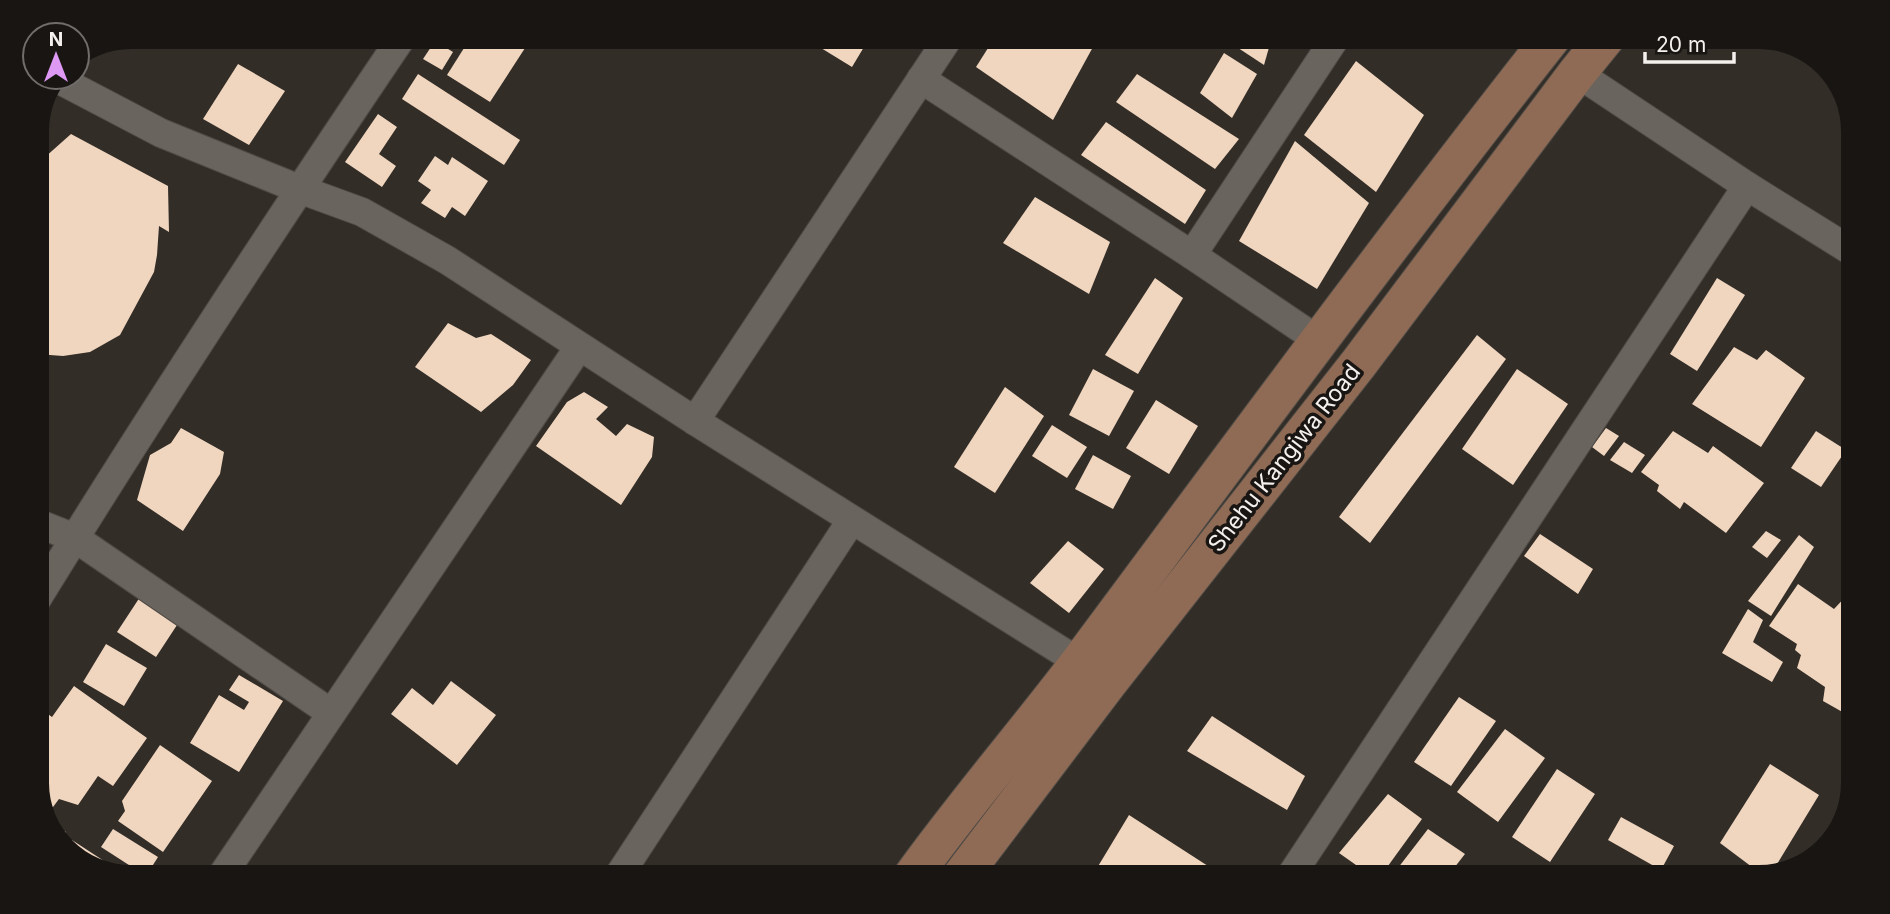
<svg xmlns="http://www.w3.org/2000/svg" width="1890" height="914" font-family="Inter,sans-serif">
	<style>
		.building { fill: #f0d5bf }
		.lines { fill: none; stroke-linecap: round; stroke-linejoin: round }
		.minor-casing { stroke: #4e4a45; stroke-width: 30 }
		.secondary-casing { stroke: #4e4a45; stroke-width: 40 }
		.minor { stroke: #6a645e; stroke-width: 28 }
		.secondary { stroke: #8f6b55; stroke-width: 38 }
		.labels { text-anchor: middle; stroke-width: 7; stroke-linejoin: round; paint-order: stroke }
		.street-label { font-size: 23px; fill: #f4f0ed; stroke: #181513 }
	</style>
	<rect width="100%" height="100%" fill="#322d27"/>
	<g class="building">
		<polygon points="471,37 514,37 527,45 490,102 447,75"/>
		<polygon points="803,37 870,37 852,67"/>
		<polygon points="995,37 1077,37 1093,47 1053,120 976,67"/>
		<polygon points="1228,37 1272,37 1264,65 1226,40"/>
		<polygon points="435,41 453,52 442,70 423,59"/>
		<polygon points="1224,53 1257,74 1232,118 1200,93"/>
		<polygon points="1356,61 1424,115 1376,192 1304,135"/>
		<polygon points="238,64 285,91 249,145 203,119"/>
		<polygon points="418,74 520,140 504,165 402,99"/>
		<polygon points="1137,74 1239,139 1215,169 1116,102"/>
		<polygon points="378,114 397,127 379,154 396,166 382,187 345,162"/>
		<polygon points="1106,122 1206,190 1185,224 1081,155"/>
		<polygon points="71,134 168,186 169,232 159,226 157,255 154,272 120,335 90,352 63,356 37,354 37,174 39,174 39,167 44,158"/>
		<polygon points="1295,141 1369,203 1317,289 1239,241"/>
		<polygon points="435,156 448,165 452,157 488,181 465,216 452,207 445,218 421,203 431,190 418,181"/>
		<polygon points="1035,197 1110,242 1089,294 1003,243"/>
		<polygon points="1155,278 1183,298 1138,374 1105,355"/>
		<polygon points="1717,278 1745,295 1697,371 1670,354"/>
		<polygon points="448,323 476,338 491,334 531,360 513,385 481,412 415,367"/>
		<polygon points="1477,335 1506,359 1370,543 1339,517"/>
		<polygon points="1734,347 1757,360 1766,350 1805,378 1761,447 1692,404"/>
		<polygon points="1093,369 1134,391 1109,436 1069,415"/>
		<polygon points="1517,369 1568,404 1513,485 1462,449"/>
		<polygon points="1005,387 1044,416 995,493 954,467"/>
		<polygon points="584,392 608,407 596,419 616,436 627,424 654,437 652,457 621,505 536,446 567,402"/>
		<polygon points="1156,400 1198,426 1169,474 1126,448"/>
		<polygon points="1052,425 1087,447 1067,478 1032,456"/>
		<polygon points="181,428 224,452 220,474 183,531 137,500 150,455 171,443"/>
		<polygon points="1606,428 1619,436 1604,456 1592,447"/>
		<polygon points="1673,431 1708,453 1713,446 1764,483 1726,533 1684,502 1680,509 1657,491 1659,485 1641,472"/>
		<polygon points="1816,431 1846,450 1821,487 1791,468"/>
		<polygon points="1624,442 1645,455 1632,473 1610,460"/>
		<polygon points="1093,455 1131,476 1113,509 1075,489"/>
		<polygon points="1766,531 1781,540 1767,558 1752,547"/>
		<polygon points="1540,534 1593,569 1578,594 1524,556"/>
		<polygon points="1799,535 1814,547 1771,616 1748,601"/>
		<polygon points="1068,541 1104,569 1069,613 1030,583"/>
		<polygon points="1798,584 1834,609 1850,592 1853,594 1853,718 1823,701 1825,687 1797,668 1801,655 1795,650 1797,644 1769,626"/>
		<polygon points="140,597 179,622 156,657 117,632"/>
		<polygon points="1748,609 1763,620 1753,642 1783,662 1772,682 1722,653"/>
		<polygon points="106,644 147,668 124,706 83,682"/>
		<polygon points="239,675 283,701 239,772 190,743 219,695 244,710 249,702 229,690"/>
		<polygon points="451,681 496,715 457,765 391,714 412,688 433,705"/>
		<polygon points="74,686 147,738 113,786 98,776 78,805 59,799 53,807 40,798 37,790 37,717 42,710 52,717"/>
		<polygon points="1459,697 1496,721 1451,786 1414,762"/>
		<polygon points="1212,716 1305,776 1287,810 1187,751"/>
		<polygon points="1505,729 1545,758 1498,822 1457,792"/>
		<polygon points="160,745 212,781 163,852 118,821 125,811 122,801"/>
		<polygon points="1770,764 1819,795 1771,874 1764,876 1720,843"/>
		<polygon points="1557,769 1595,794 1550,862 1512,837"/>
		<polygon points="1388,794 1422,819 1380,877 1373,877 1339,853"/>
		<polygon points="1129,815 1225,877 1109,877 1097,868"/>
		<polygon points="1621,817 1674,846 1661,870 1608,840"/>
		<polygon points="48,822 66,832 60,842 53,836"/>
		<polygon points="113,829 158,857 146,876 101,847"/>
		<polygon points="1428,829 1465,854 1447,877 1391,877"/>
		<polygon points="72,840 127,876 127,877 89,868 67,848"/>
	</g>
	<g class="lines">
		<defs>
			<g id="minor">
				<polyline points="1577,73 1747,186 1853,252"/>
				<polyline points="58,79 161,133 299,189 362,212 447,260 695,421 1079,662"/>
				<polyline points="921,79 1192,255 1318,340"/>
				<polyline points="1192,255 1336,37"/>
				<polyline points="695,421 949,37"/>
				<polyline points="37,523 75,538 331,713"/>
				<path d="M 37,599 C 154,409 277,222 402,37"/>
				<polyline points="221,877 579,347"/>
				<polyline points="618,877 851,521"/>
				<polyline points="1290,877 1747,186"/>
			</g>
			<g id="secondary">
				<path d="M 912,877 C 966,802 1026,733 1082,659 C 1237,451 1391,241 1552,37"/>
				<polyline points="961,877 1107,684 1359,363 1577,73 1606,37"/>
			</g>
		</defs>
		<use href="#minor" class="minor-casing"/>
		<use href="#secondary" class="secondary-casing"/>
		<use href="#minor" class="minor"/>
		<use href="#secondary" class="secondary"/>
	</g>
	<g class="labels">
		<g class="street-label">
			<text transform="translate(1284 458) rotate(-52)" y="8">Shehu Kangiwa Road</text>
		</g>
	</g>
	<path d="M0 0H1890V914H0ZM131 49H1759A82 82 0 0 1 1841 131V783A82 82 0 0 1 1759 865H131A82 82 0 0 1 49 783V131A82 82 0 0 1 131 49Z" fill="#181513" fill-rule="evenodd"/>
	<g transform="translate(56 56)"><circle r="33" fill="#181513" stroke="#706d6a" stroke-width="2"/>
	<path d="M0-5L12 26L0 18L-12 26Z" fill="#dd99f3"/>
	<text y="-10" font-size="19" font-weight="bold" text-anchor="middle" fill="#f4f0ed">N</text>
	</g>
	<path d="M1645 52v10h89v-10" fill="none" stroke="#f4f0ed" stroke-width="3.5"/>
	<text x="1656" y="52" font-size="21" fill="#f4f0ed" stroke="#181513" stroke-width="5" paint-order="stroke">20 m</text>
</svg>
